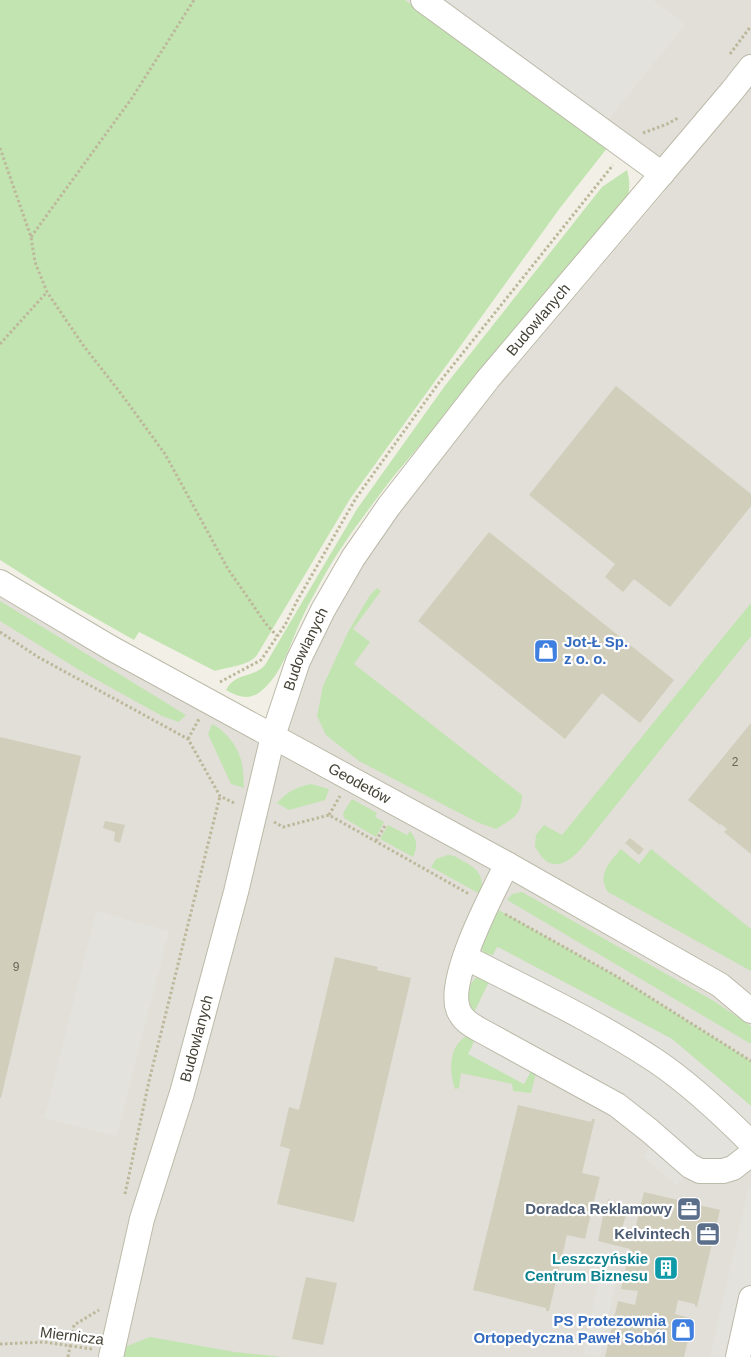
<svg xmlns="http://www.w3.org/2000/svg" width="751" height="1357" font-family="Helvetica,sans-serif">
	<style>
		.industrial { fill: #e1dfd7 }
		.green { fill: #c2e4b1 }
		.parking { fill: #e3e2dd }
		.building { fill: #d2cebc }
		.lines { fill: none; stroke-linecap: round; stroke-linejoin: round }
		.minor-casing { stroke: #bcbaa9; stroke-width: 26 }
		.path { stroke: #bdb89b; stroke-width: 3; stroke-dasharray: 2.5 2.5; stroke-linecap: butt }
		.minor { stroke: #fff; stroke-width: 24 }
		.labels { text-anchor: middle; stroke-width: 4.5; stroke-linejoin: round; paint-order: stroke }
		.number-label { font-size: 12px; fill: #686457 }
		.street-label { font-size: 15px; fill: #444135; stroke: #fff }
		.shop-label { font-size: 15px; font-weight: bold; fill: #366cbe; stroke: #fff; text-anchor: start }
		.service-label { font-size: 15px; font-weight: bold; fill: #4e5e75; stroke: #fff; text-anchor: end }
		.culture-label { font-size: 15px; font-weight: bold; fill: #0d838f; stroke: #fff; text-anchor: end }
	</style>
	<rect width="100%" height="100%" fill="#f2f0e6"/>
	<polygon class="industrial" points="405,0 751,0 751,1357 0,1357 0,582 273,736 353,558 665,191 608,147 544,104"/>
	<g class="green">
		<path d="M 0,0 L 405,0 L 544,104 L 608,147 L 560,208 L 350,499 L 257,655 C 249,666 227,667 215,671 L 139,632 L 134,640 L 65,601 L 0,560 Z"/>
		<path d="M 627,170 C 630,181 630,189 627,201 L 393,477 C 368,510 343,542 323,578 C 316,591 308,605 302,618 C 290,643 283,674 261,691 C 250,701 238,697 226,690 C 235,672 254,678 265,665 L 357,509 L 444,387 L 602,187 Z"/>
		<path d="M 377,588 L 381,591 L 353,629 L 370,642 L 354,664 L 522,795 C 521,817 513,818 496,829 L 477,822 L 359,761 L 326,735 L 317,716 L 323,686 L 348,632 L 370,595 Z"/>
		<polygon points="0,601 186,715 179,722 162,716 81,671 0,621"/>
		<path d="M 751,603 L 751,636 L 593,834 C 583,846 564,875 545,860 C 541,857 538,851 535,847 L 536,835 L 544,825 L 562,835 Z"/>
		<path d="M 212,724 C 223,729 237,745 240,757 C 244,767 243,778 244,788 L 231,784 L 208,734 Z"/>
		<path d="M 311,784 L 329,789 L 325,800 L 289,810 L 277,803 C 287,792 296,787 311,784 Z"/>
		<polygon points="352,799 377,813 375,817 384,822 376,837 344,818 343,813"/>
		<path d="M 388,825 L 407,835 L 410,831 C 417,839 418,847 413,857 L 380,839 Z"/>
		<path d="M 621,849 L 639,864 L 651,849 L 751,929 L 751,971 L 608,892 C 597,874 609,863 621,849 Z"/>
		<path d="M 448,855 C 454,855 458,858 463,861 C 477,868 486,877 480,894 L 431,867 L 436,859 Z"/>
		<polygon points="522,892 712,1000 751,1026 751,1044 507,900 512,894"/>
		<polygon points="495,908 616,976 751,1061 751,1106 672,1039 498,947 493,955 484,953 480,945"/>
		<path d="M 479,976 L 488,978 L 488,984 L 474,1013 L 469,1009 C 468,995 466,984 479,976 Z"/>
		<path d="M 467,1036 L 475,1040 L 469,1054 L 524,1084 L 531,1070 L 536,1073 L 531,1093 L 513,1091 L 512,1084 L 461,1073 L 459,1088 L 455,1089 C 449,1072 448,1046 467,1036 Z"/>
		<polygon points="150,1337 235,1352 283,1357 111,1357 112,1352"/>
	</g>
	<g class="parking">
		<polygon points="437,0 653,0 686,24 606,122"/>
		<polygon points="96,911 169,931 117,1136 44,1118"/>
		<polygon points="497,947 672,1039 751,1106 751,1169 722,1183 712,1184 701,1183 687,1174 677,1186 643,1157 651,1144 620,1118 531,1071 524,1084 468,1054 475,1040 472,1017 488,984 491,959"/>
		<polygon points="748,1189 751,1190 751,1357 710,1357"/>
		<polygon points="601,1268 618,1272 600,1357 583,1353"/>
	</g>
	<g class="building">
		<polygon points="616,386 751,494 751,506 670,607 634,579 623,592 605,577 615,564 529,495"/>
		<polygon points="489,532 674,680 640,723 602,693 565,739 418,621"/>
		<polygon points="751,723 751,854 724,832 727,829 721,824 720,825 688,800"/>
		<polygon points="0,737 81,756 1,1098 0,1098"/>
		<polygon points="105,821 125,825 120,843 114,841 115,832 103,828"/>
		<polygon points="630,838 644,849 639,855 625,843"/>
		<polygon points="335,957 378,967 377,970 411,978 354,1222 277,1204 290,1149 280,1146 289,1107 299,1110"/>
		<polygon points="518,1105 591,1122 592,1119 595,1119 582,1173 600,1177 593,1205 606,1208 608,1199 610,1200 609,1203 625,1207 626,1204 629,1205 620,1235 633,1238 644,1192 720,1210 697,1307 695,1306 695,1304 678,1300 675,1314 693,1319 684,1357 605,1357 618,1301 635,1305 638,1291 621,1289 630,1249 598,1241 603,1216 591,1213 585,1239 567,1235 549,1311 546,1311 546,1308 473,1290"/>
		<polygon points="306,1277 337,1283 323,1345 292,1339"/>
	</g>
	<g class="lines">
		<defs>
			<g id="minor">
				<polyline points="423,0 662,174"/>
				<path id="s1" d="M 0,582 L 111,648 L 507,864 L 720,985 L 751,1011"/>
				<path d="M 507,864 C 492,894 447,978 458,1009 C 462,1020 471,1025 480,1030 L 617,1105 L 650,1131 L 690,1166 L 700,1171 L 723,1171 L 733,1168 L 751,1154"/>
				<path d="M 465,957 C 529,990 596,1021 656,1061 C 690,1084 722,1114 751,1143"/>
				<path id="s2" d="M 111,1357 L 142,1219 L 182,1093 L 236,892 L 273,736 L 298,661 L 323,610 L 353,558 L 389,506 L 488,379 L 732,91 L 751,67"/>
				<polyline points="738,1357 751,1298"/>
			</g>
		</defs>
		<use href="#minor" class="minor-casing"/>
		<g class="path">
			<polyline points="730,54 751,26"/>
			<polyline points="643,133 667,124 678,118"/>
			<polyline points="0,148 31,237 35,262 47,292 83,345 122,395 165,454 228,569 266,624 277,636"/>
			<polyline points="31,237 132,98 194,0"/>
			<polyline points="0,344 47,292"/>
			<polyline points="0,632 38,657 188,739 220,796 234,803"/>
			<polyline points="220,682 261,660 285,625 297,601 356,498 438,384 613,165"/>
			<polyline points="188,739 199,719"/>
			<polyline points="329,815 340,796"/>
			<polyline points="274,822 283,827 329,815 469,894"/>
			<polyline points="376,841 386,824"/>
			<polyline points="505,914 616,976 751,1061"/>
			<polyline points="125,1194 149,1081 220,796"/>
			<polyline points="0,1344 44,1342 92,1349"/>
			<polyline points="68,1357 74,1325 99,1310"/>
		</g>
		<use href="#minor" class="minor"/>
	</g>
	<defs>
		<symbol id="shop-square" viewBox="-11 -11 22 22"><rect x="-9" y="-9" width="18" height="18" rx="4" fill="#3f7fe0" stroke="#fff"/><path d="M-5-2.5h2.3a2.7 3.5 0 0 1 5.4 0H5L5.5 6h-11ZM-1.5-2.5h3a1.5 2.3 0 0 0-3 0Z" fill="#fff"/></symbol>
		<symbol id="office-square" viewBox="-11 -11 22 22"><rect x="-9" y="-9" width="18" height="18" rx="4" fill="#5c6f8a" stroke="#fff"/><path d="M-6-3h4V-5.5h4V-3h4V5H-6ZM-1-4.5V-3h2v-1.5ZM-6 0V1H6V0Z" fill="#fff"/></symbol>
		<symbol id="building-square" viewBox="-11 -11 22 22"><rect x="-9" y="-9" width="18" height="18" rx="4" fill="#0f9aa8" stroke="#fff"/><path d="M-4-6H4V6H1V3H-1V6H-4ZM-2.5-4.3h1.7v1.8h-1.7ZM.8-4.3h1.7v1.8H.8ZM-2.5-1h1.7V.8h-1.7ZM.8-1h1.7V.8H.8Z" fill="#fff"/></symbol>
	</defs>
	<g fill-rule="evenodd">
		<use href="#shop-square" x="532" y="637" width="28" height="28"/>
		<use href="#office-square" x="675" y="1195" width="28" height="28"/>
		<use href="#office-square" x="694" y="1220" width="28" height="28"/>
		<use href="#building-square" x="652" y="1254" width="28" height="28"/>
		<use href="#shop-square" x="669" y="1316" width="28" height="28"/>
	</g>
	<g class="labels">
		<g class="number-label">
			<text x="735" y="766">2</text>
			<text x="16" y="971">9</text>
		</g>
		<g class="street-label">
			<text dy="5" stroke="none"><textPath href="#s2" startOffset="1140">Budowlanych</textPath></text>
			<text dy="5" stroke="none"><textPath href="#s2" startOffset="735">Budowlanych</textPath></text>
			<text dy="5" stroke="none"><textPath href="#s1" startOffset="412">Geodetów</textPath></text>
			<text dy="5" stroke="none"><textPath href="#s2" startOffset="330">Budowlanych</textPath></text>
			<text transform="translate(72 1336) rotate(7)" y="5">Miernicza</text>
		</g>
		<g class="shop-label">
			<text x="564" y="647">Jot-Ł Sp.<tspan x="564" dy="17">z o. o.</tspan></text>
			<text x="666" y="1326" text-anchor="end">PS Protezownia<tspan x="666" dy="17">Ortopedyczna Paweł Soból</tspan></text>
		</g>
		<g class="service-label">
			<text x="672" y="1214">Doradca Reklamowy</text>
			<text x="690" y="1239">Kelvintech</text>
		</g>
		<g class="culture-label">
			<text x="648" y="1264">Leszczyńskie<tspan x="648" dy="17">Centrum Biznesu</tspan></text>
		</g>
	</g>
</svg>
